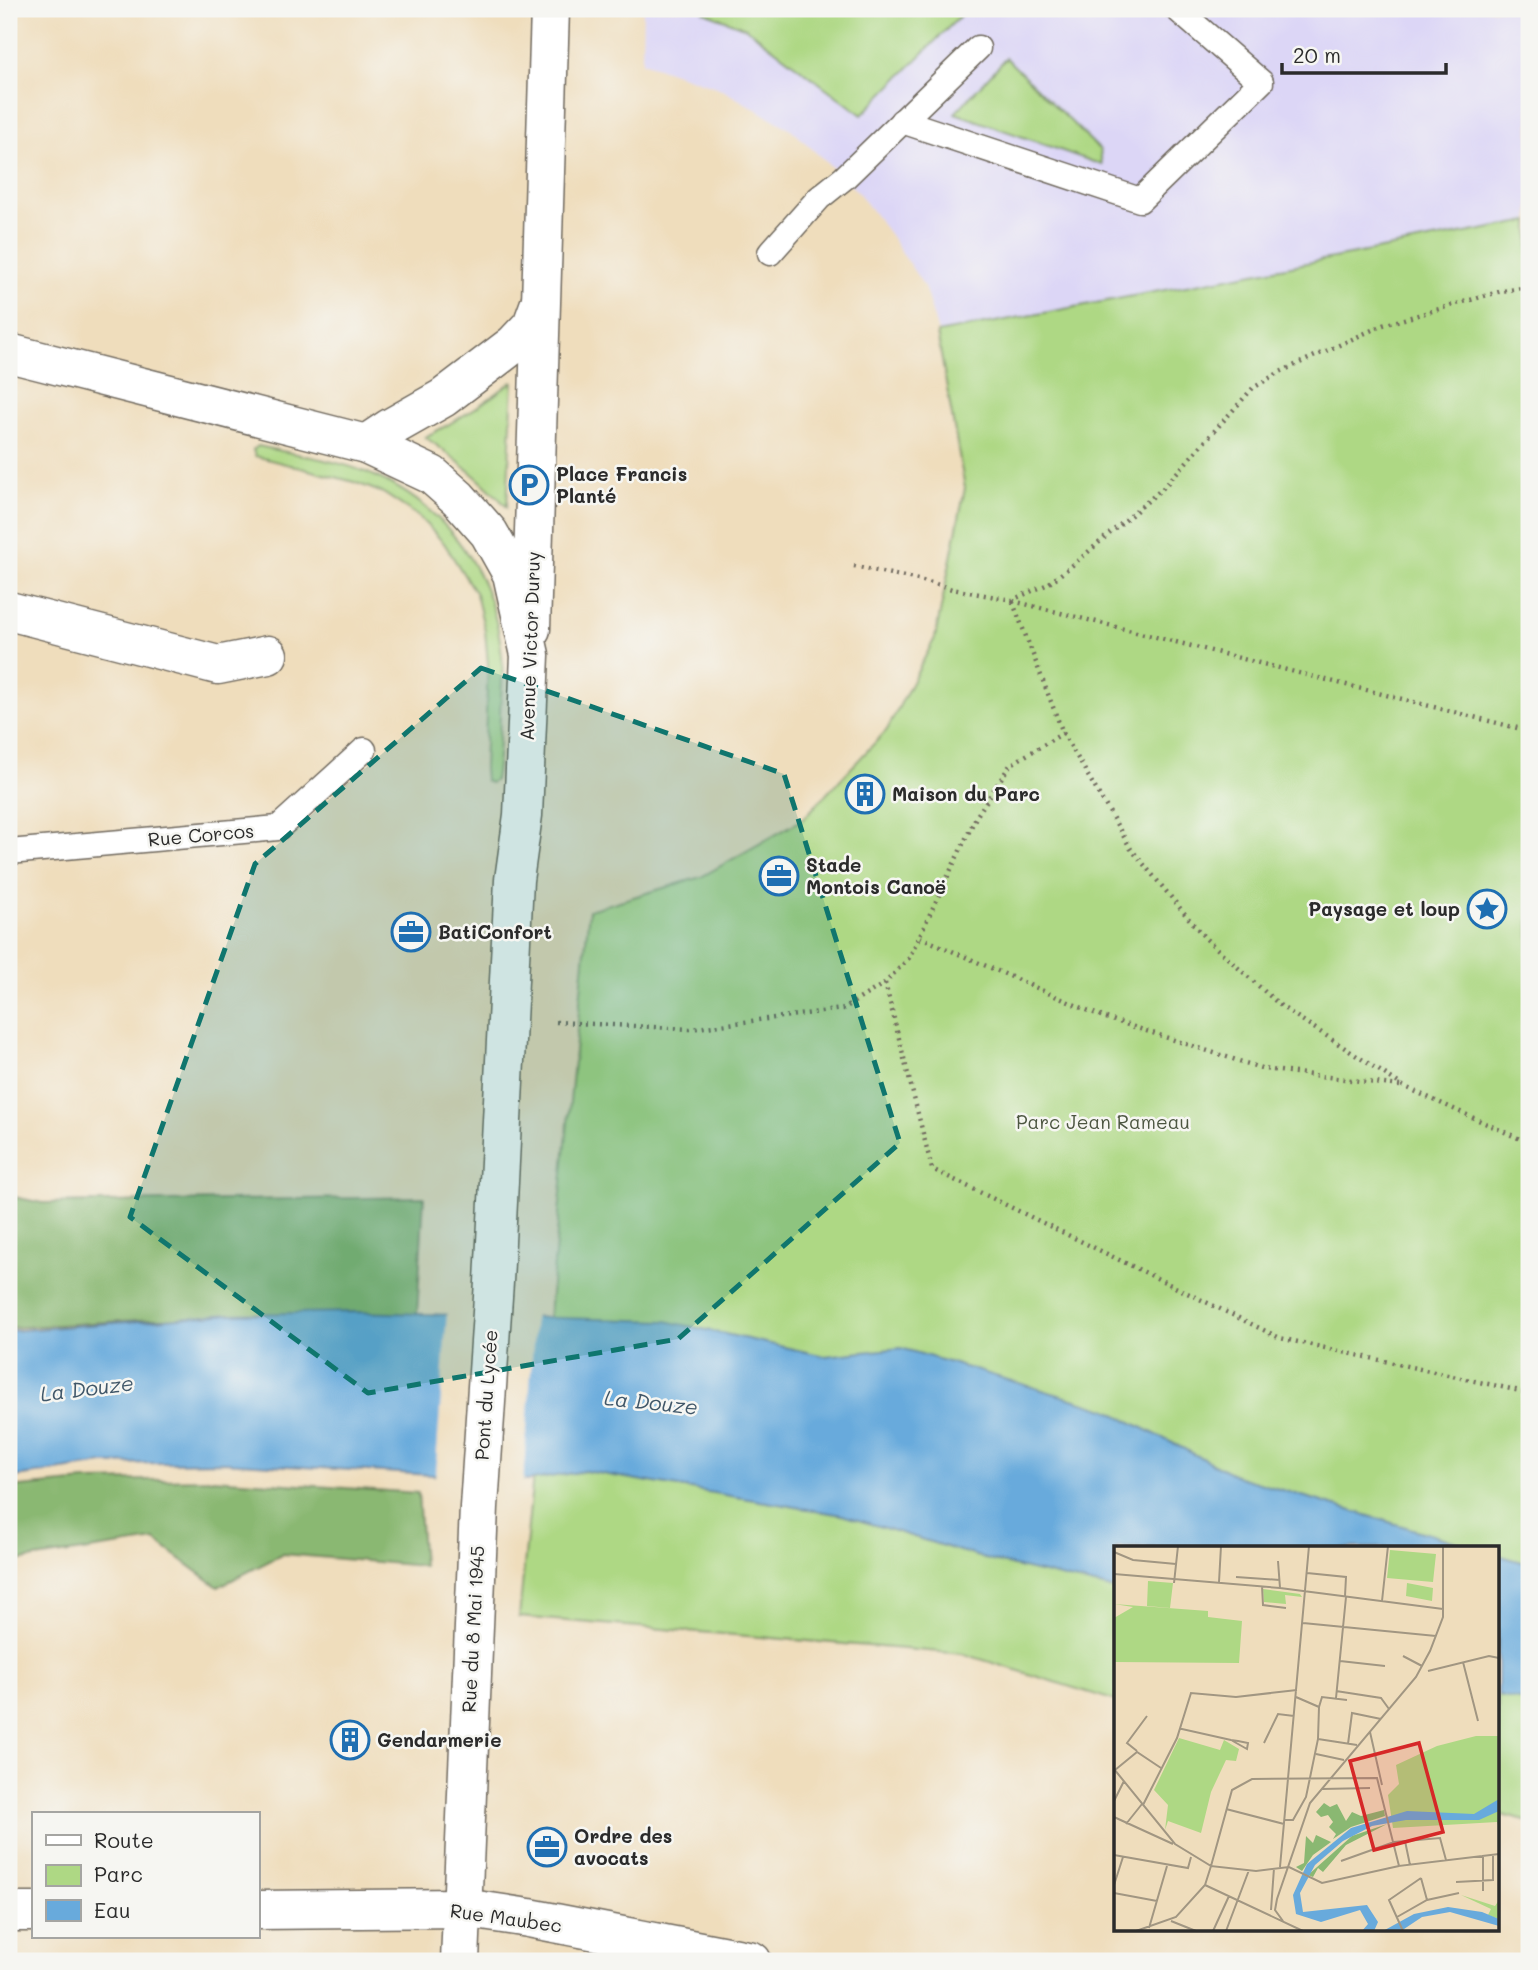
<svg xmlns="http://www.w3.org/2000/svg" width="1538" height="1970" font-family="Mali,sans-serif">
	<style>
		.built { fill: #dcd6f6 }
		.green { fill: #aed884; stroke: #6c8258; stroke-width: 2 }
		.forest { fill: #8ab872; stroke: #5a724e; stroke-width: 2 }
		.water { fill: #68aadc; stroke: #4a6a84; stroke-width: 2 }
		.pier { fill: #efddbc }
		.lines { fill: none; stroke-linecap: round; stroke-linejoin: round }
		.service-casing { stroke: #70695e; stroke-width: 27 }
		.minor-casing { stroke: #70695e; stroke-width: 41 }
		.secondary-casing { stroke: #70695e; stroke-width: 41 }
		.path { stroke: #70695e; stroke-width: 4.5; stroke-dasharray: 2 5; stroke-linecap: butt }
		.service { stroke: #fff; stroke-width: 24 }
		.minor { stroke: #fff; stroke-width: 38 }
		.secondary { stroke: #fff; stroke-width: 38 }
		.marked { fill: #0f766e; fill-opacity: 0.2; stroke: #0f766e; stroke-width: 5; stroke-dasharray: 14 9; stroke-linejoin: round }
		.labels { text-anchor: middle; stroke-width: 5; stroke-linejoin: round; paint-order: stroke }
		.poi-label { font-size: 19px; font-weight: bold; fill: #2b2b2b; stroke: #f6f6f2; text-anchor: start }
		.street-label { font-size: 19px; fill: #2b2b2b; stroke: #f6f6f2 }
		.park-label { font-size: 19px; fill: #4c5641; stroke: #f6f6f2 }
		.water-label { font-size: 21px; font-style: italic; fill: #405769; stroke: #f6f6f2 }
		.inset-road { fill: none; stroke: #a19682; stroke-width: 2 }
		.view { fill: #d62828; fill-opacity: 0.15; stroke: #d62828; stroke-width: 3.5 }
		.inset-edge { fill: none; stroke: #2b2b2b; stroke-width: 3.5 }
	</style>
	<rect width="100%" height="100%" fill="#f6f6f2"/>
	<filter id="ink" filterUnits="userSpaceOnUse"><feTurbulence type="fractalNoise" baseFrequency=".0143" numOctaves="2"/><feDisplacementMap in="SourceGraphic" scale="14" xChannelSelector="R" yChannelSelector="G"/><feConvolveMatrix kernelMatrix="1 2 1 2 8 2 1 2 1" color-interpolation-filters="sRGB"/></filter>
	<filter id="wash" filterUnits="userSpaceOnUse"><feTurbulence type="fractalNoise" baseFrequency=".00686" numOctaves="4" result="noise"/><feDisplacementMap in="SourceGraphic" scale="28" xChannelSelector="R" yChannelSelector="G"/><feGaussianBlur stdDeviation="1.57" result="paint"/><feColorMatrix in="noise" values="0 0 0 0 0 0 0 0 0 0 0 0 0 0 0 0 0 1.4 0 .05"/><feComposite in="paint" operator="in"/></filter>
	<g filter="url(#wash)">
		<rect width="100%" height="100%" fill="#efddbc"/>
		<polygon class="built" points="643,9 1529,9 1529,227 958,398 924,286 890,235 858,192 792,130 719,88 642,62"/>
		<g class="green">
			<polygon points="708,9 955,9 961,15 862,115 746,28 704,12"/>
			<polygon points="1006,58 1100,150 1102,165 955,113"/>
			<polygon points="1529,221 1529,1822 1498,1814 1498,1548 1116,1548 1116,1701 964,1654 519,1617 589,910 701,877 803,819 887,730 935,638 965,488 937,333"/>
			<path d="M 513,381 L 507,507 C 482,480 455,458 425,437 C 457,421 485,403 513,381 Z"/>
			<path d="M 258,446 C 297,455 341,460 377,477 C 450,510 495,578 502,657 C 504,676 500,696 500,716 C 499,737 499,759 495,780 L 490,783 L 485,780 L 484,768 L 488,664 L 485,631 L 476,594 L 444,543 L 418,516 L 383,493 L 354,482 L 255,456 L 253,450 Z"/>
		</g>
		<g class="forest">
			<polygon points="9,1196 43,1203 424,1197 417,1315 155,1319 9,1328"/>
			<polygon points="213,1479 418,1493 423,1566 283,1554 218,1587 155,1540 9,1562 9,1488 85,1481"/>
		</g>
		<g class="water">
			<polygon points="355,1312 666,1321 825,1356 901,1348 1106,1409 1239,1477 1476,1548 1116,1548 1116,1590 992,1561 842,1515 585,1471 527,1481 223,1462 103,1464 9,1478 9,1331 231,1314"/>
			<polygon points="1498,1555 1529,1564 1529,1702 1498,1696"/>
		</g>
		<polygon class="pier" points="447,1312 535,1315 523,1485 435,1479"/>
	</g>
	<g filter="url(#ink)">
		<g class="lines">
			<defs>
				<g id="service">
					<polyline points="902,121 1140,200 1261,82 1177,9"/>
					<polyline points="770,253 819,198 844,178 978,48"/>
					<polyline points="9,852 278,828 364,750"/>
				</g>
				<g id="minor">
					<polyline points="366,444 390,428 443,398 514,344 532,325 540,303"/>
					<polyline points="9,611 218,665 268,655"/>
					<polyline points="531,629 550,9"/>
					<polyline points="257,1910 463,1908 529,1918 752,1961"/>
					<polyline points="9,1912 33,1912"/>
				</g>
				<polyline id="secondary" points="9,353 366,444 432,475 458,498 489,533 512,574 530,655 523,815 514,880 494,1282 479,1507 460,1961"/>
			</defs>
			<use href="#service" class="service-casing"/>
			<use href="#minor" class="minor-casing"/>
			<use href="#secondary" class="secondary-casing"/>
			<g class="path">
				<polyline points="854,566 932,583 952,589 1012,600 1048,584 1074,564 1163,488 1253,388 1280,372 1383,325 1502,291 1529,287"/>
				<polyline points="1013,601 1529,731"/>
				<polyline points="1063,733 1131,849 1205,938 1282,1007 1403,1086 1529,1143"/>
				<polyline points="920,937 1103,1017 1264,1069 1400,1086"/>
				<polyline points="885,983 932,1169 1280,1338 1529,1393"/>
				<polyline points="556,1022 690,1029 843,1009 885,983 909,958 976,817 1010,765 1063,733 1012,600"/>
			</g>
			<use href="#service" class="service"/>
			<use href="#minor" class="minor"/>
			<use href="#secondary" class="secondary"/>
		</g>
	</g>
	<path class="marked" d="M 481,668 L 784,774 L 900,1143 L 678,1339 L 368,1393 L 130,1217 L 255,864 Z"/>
	<defs>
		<symbol id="parking-ring" viewBox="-11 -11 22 22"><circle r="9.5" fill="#f6f6f2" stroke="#1f6fb2" stroke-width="1.5"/><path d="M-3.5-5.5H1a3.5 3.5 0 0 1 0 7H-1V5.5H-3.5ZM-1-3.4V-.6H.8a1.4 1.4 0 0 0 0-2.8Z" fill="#1f6fb2"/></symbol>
		<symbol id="building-ring" viewBox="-11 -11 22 22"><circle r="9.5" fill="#f6f6f2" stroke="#1f6fb2" stroke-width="1.5"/><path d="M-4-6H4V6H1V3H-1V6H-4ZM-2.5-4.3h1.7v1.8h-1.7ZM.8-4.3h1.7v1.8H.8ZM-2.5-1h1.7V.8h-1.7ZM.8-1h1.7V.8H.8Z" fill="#1f6fb2"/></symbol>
		<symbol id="office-ring" viewBox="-11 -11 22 22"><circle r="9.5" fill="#f6f6f2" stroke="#1f6fb2" stroke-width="1.5"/><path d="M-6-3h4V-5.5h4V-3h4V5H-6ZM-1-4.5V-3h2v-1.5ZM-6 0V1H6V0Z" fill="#1f6fb2"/></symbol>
		<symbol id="sight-ring" viewBox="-11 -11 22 22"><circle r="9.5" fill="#f6f6f2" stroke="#1f6fb2" stroke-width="1.5"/><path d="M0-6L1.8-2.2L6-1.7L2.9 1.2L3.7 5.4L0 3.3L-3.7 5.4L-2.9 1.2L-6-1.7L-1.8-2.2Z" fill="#1f6fb2"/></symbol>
	</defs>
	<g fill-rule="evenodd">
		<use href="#parking-ring" x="507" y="463" width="44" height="44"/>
		<use href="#building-ring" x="843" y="772" width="44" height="44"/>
		<use href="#office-ring" x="757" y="854" width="44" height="44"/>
		<use href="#sight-ring" x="1465" y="887" width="44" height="44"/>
		<use href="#office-ring" x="389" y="910" width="44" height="44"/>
		<use href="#building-ring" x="328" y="1718" width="44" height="44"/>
		<use href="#office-ring" x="525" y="1825" width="44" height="44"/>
	</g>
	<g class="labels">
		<g class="poi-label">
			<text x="556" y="481">Place Francis<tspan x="556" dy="22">Planté</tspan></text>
			<text x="892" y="801">Maison du Parc</text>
			<text x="806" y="872">Stade<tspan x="806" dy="22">Montois Canoë</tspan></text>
			<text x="1460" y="916" text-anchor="end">Paysage et loup</text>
			<text x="438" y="939">BatiConfort</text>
			<text x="377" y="1747">Gendarmerie</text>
			<text x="574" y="1843">Ordre des<tspan x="574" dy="22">avocats</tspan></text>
		</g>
		<g class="street-label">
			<text transform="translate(530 646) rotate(-88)" y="7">Avenue Victor Duruy</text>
			<text transform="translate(201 835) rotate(-5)" y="7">Rue Corcos</text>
			<text transform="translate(486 1395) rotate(-86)" y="7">Pont du Lycée</text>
			<text transform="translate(473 1629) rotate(-87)" y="7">Rue du 8 Mai 1945</text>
			<text transform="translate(506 1918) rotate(8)" y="7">Rue Maubec</text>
		</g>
		<g class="park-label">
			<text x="1103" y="1129">Parc Jean Rameau</text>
		</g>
		<g class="water-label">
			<text transform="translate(87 1389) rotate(-7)" y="7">La Douze</text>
			<text transform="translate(651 1403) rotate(6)" y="7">La Douze</text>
		</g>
	</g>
	<g transform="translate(1114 1546)">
		<rect width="385" height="385" fill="#efddbc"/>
		<path d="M 276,4 L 322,8 L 319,36 L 273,32 ZM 34,35 L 59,37 L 56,62 L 33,60 ZM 293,37 L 319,42 L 318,55 L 292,50 ZM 149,43 L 186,48 L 188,51 L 171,49 L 172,58 L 150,56 ZM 0,58 L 94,65 L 94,71 L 128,75 L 125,117 L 0,116 L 0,72 L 19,61 ZM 362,190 L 385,190 L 385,282 L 383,276 L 279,282 L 274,249 L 285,238 L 282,219 L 323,200 ZM 65,192 L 106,204 L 110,194 L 125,203 L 122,215 L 112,214 L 97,246 L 87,287 L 54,275 L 51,284 L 54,259 L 40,244 ZM 347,349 L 381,360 L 385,354 L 385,373 L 374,369 L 377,363 Z" fill="#aed884"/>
		<path d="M 210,257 L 216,261 L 223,258 L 232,275 L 238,266 L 247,270 L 270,264 L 271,270 L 237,281 L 219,293 L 222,288 L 215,281 L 219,276 L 214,269 L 207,271 L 202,266 ZM 273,278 L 232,299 L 209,326 L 204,322 L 199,331 L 194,329 L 238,290 ZM 202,289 L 217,296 L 199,309 L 188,325 L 182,321 L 190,317 L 192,290 L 199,297 Z" fill="#8ab872"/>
		<path d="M 385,253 L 385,265 L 365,274 L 292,274 L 258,280 L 229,295 L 201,319 L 186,347 L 189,366 L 253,359 L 264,376 L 260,385 L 248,385 L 254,378 L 246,364 L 207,376 L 182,368 L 179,349 L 193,318 L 237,282 L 293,265 L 360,268 ZM 334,361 L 368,366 L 385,373 L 385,380 L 336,366 L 308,371 L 287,385 L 269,385 L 300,368 Z" fill="#68aadc"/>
		<path class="inset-road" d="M 0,6 L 19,14 L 62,18M 164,15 L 166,42M 193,27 L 232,31 L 231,50M 0,28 L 166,42 L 329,63M 122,31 L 166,34M 105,36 L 107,0M 60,37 L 64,0M 148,40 L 149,59 L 172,62M 268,55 L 274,0M 189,77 L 322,90M 289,110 L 308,120M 226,115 L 271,120M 349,116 L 364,175M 314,125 L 375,110 L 385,112M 222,145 L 267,152 L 275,163M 222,152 L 232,51M 205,161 L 208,151 L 233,154M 66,183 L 68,183 L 117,194 L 124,195 L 134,197 L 133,203 L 117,194M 256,186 L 268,239M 204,193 L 243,199M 150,197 L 164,168 L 180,170M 234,198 L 238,167 L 267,173M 23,205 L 13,197 L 33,170M 202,208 L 230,214M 0,223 L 61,298 L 97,320 L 118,244 L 138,233 L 263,232 L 285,320 L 385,308M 1,224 L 23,206 L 47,222M 208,243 L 256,242M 0,255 L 10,235M 29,259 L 63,192 L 77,147 L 122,151 L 183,144M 112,263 L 170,278M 0,271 L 59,298M 170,274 L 179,274 L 192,251 L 204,193 L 205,161 L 182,151M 12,278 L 28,258M 291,295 L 296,319M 0,309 L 74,322 L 77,311M 227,315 L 280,296 L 326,292 L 332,314M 166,321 L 195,0M 307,332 L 313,354M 342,336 L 379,334 L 379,308M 0,339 L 9,311M 91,339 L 189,385M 369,345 L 369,309M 0,347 L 43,355M 157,364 L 160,322M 283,371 L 313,354 L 345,347M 57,375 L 82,385M 169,375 L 161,364 L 163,353 L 196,257 L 302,131 L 316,105 L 329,71 L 329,0M 35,382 L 53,320M 22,385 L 62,371 L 91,339 L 97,320 L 142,325 L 175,321 L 208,337 L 285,320M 99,385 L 115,350M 112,385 L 135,324M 289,385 L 275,354 L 307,332"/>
		<path class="view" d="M 305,197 L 329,286 L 260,304 L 236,215 Z"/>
		<rect width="385" height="385" class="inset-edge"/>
	</g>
	<rect width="1538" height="1970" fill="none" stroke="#f6f6f2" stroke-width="35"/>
	<rect x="32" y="1812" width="228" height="126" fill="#f6f6f2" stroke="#a5a5a2" stroke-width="2"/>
	<rect x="46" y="1835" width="35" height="10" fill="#ffffff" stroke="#a5a5a2" stroke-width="2"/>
	<text x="94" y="1848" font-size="21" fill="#2b2b2b">Route</text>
	<rect x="46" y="1865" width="35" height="21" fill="#aed884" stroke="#a5a5a2" stroke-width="2"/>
	<text x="94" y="1882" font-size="21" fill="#2b2b2b">Parc</text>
	<rect x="46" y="1900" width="35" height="21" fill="#68aadc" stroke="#a5a5a2" stroke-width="2"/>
	<text x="94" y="1918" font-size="21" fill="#2b2b2b">Eau</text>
	<path d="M1282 63v10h164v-10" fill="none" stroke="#2b2b2b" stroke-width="3.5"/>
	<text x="1293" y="63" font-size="21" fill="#2b2b2b" stroke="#f6f6f2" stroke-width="5" paint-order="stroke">20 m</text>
</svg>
